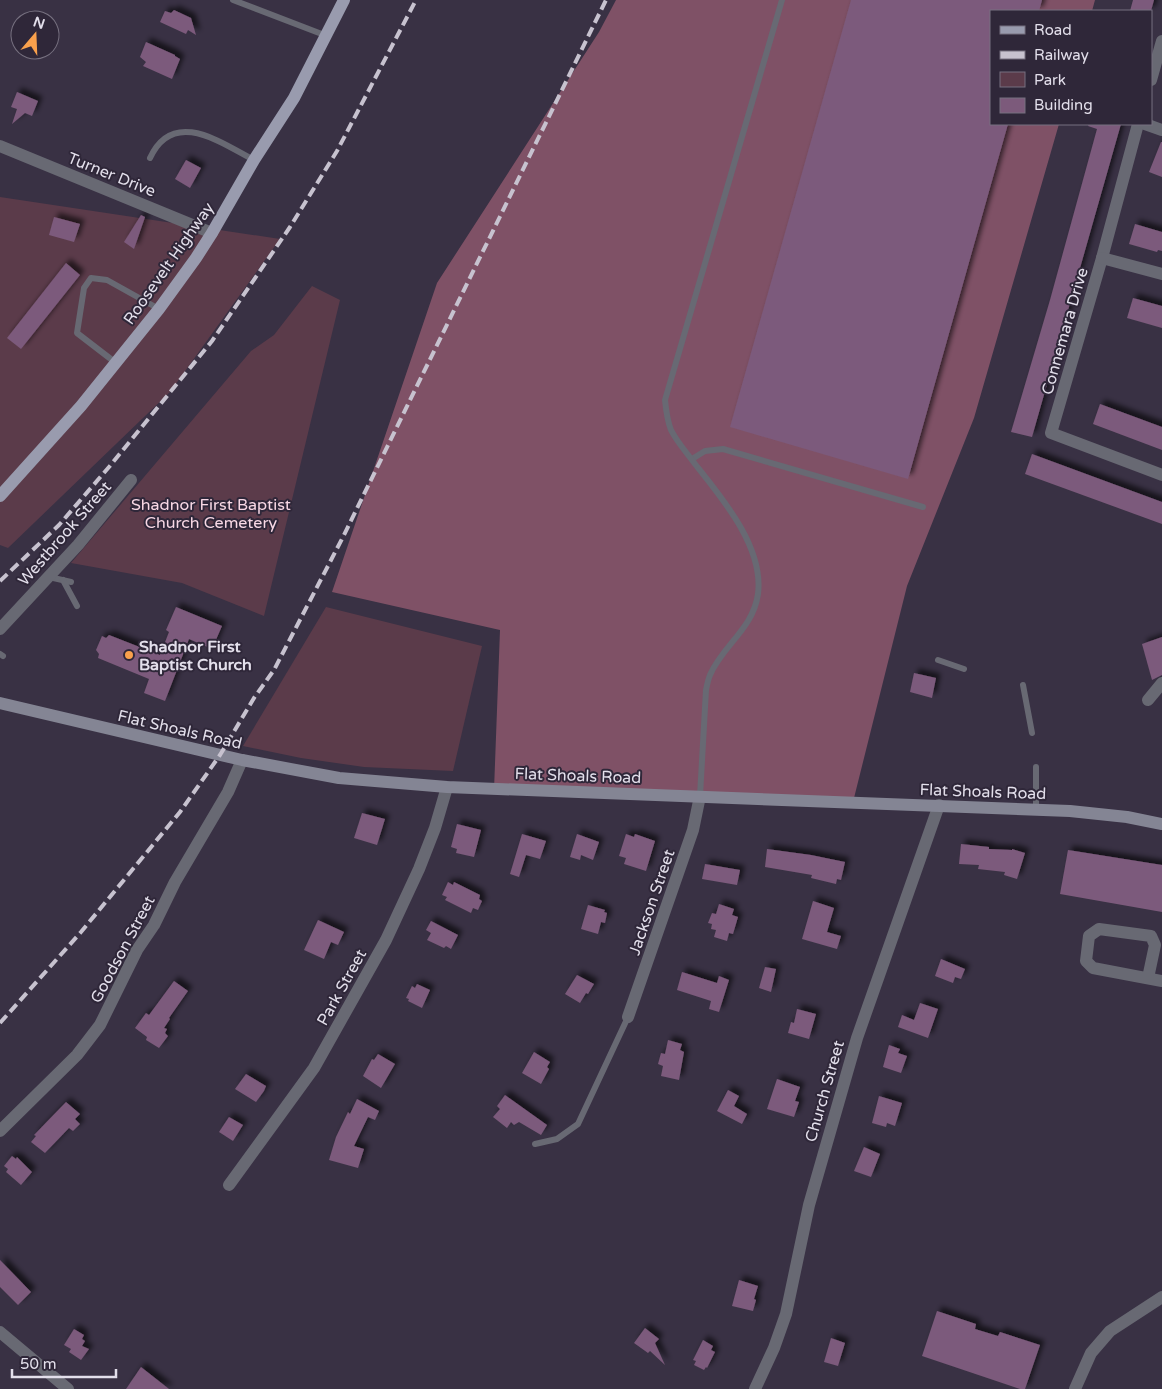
<svg xmlns="http://www.w3.org/2000/svg" width="1162" height="1389" font-family="'Varela Round',sans-serif">
	<style>
		.green { fill: #5b3b4a }
		.forest { fill: #7f5166 }
		.building { fill: #7c5a7b; filter: url(#shadow) }
		.lines { fill: none; stroke-linecap: round; stroke-linejoin: round }
		.lane { stroke: #686973; stroke-width: 6 }
		.street { stroke: #686973; stroke-width: 12 }
		.secondary { stroke: #848594; stroke-width: 12 }
		.primary { stroke: #999bae; stroke-width: 12 }
		.rail { stroke: #c7c2cf; stroke-width: 4; stroke-dasharray: 10 5; stroke-linecap: butt }
		.poi-dot { fill: #f9a04c; stroke: #2f2739; stroke-width: 2 }
		.labels { text-anchor: middle; stroke-width: 4; stroke-linejoin: round; paint-order: stroke }
		.street-label { font-size: 16px; fill: #e3dfeb; stroke: #2f2739 }
		.park-label { font-size: 16px; fill: #f8d8e5; stroke: #2f2739 }
		.poi-label { font-size: 16px; font-weight: bold; fill: #e3dfeb; stroke: #2f2739; text-anchor: start }
	</style>
	<defs>
		<filter id="shadow"><feDropShadow dx="4.5" dy="-4.5" stdDeviation="2.5" flood-color="#0009"/></filter>
	</defs>
	<rect width="100%" height="100%" fill="#393144"/>
	<g class="green">
		<polygon points="0,197 280,239 170,392 8,548 0,545"/>
		<polygon points="312,286 340,300 264,616 182,583 71,563 251,351 274,335"/>
		<polygon points="326,607 482,646 453,771 364,767 301,758 243,746"/>
	</g>
	<polygon class="forest" points="616,0 1095,0 1092,11 991,11 991,124 1059,124 974,418 907,586 854,798 494,790 500,630 332,592 437,283 599,32"/>
	<g class="building">
		<polygon points="851,0 1042,0 1039,11 991,11 991,124 1008,124 908,479 730,427"/>
		<polygon points="1133,0 1154,0 1151,11 1130,11"/>
		<polygon points="174,10 191,18 196,35 188,30 186,34 160,22 165,11 171,13"/>
		<polygon points="146,42 175,55 175,56 180,59 172,79 143,66 146,62 140,57"/>
		<polygon points="17,92 38,101 32,116 25,113 12,124 17,109 11,107"/>
		<polygon points="1089,124 1121,124 1032,437 1011,432 1050,300 1097,129 1088,126"/>
		<polygon points="1161,142 1162,142 1162,177 1149,172"/>
		<polygon points="186,160 201,168 190,188 175,179"/>
		<polygon points="141,215 145,217 134,249 124,242"/>
		<polygon points="54,217 80,224 74,242 49,235"/>
		<polygon points="1135,224 1162,232 1162,251 1158,250 1157,252 1129,244"/>
		<polygon points="66,263 80,275 21,349 7,338"/>
		<polygon points="1133,298 1162,306 1162,328 1127,318"/>
		<polygon points="1100,404 1162,427 1162,450 1093,424"/>
		<polygon points="1032,454 1162,502 1162,524 1025,474"/>
		<polygon points="176,607 222,626 212,649 189,639 165,701 144,693 149,679 98,658 99,654 96,650 102,636 106,638 109,635 160,655 169,632 166,630"/>
		<polygon points="1162,637 1162,675 1152,680 1142,644"/>
		<polygon points="914,673 936,678 932,698 910,692"/>
		<polygon points="362,813 385,819 377,845 354,838"/>
		<polygon points="457,824 481,830 474,857 456,853 457,849 451,847"/>
		<polygon points="522,834 546,841 540,859 526,855 519,877 510,874"/>
		<polygon points="577,834 599,842 593,860 581,855 580,860 570,857"/>
		<polygon points="626,834 634,837 635,834 655,841 646,871 624,864 626,858 619,856"/>
		<polygon points="961,844 989,847 989,849 1012,850 1012,849 1025,853 1017,879 1004,875 1005,872 978,869 979,865 959,864"/>
		<polygon points="767,849 811,855 845,862 841,880 837,879 836,884 811,878 812,875 765,867"/>
		<polygon points="1068,850 1162,865 1162,912 1060,894"/>
		<polygon points="705,864 740,870 737,885 702,879"/>
		<polygon points="448,882 453,885 454,882 480,895 479,899 482,901 478,910 473,908 471,913 445,900 447,897 442,895"/>
		<polygon points="813,901 834,908 827,932 841,936 837,949 802,939"/>
		<polygon points="719,904 734,909 732,915 738,917 733,934 729,933 727,941 714,937 716,930 711,929 712,924 708,923 712,913 716,914"/>
		<polygon points="588,905 605,910 604,912 607,913 605,923 601,922 598,934 581,929"/>
		<polygon points="318,920 344,932 338,945 331,942 324,959 304,950"/>
		<polygon points="431,921 458,935 451,949 446,946 444,948 427,940 431,933 426,930"/>
		<polygon points="941,959 965,969 961,979 955,977 953,983 935,976"/>
		<polygon points="765,967 776,969 771,992 759,988"/>
		<polygon points="682,972 717,983 719,976 729,980 719,1012 709,1009 711,1001 677,990"/>
		<polygon points="577,975 594,984 588,994 586,993 580,1003 565,994"/>
		<polygon points="174,981 188,991 169,1018 170,1019 164,1028 167,1029 165,1033 168,1036 159,1048 146,1040 147,1037 135,1028 146,1013 149,1015"/>
		<polygon points="417,984 430,990 422,1008 408,1001 409,999 406,998 412,986 415,988"/>
		<polygon points="920,1003 938,1009 928,1038 898,1027 902,1015 914,1020"/>
		<polygon points="797,1009 816,1014 809,1039 788,1033 791,1022 794,1023"/>
		<polygon points="668,1040 682,1044 680,1050 684,1052 679,1080 661,1076 663,1066 658,1064 661,1053 665,1054"/>
		<polygon points="889,1045 900,1049 898,1053 907,1056 901,1073 883,1067"/>
		<polygon points="534,1052 550,1062 547,1067 549,1069 541,1084 522,1073"/>
		<polygon points="378,1054 395,1064 381,1088 363,1076 372,1059 374,1060"/>
		<polygon points="246,1074 266,1086 264,1091 256,1102 235,1089"/>
		<polygon points="777,1079 800,1087 795,1101 799,1102 794,1117 767,1109"/>
		<polygon points="728,1090 739,1096 734,1106 747,1114 742,1124 717,1111"/>
		<polygon points="505,1095 547,1125 541,1135 519,1122 514,1125 511,1122 507,1128 493,1117 500,1109 497,1106"/>
		<polygon points="879,1096 902,1103 895,1126 887,1123 886,1127 872,1123"/>
		<polygon points="357,1099 379,1111 375,1120 368,1117 354,1146 364,1149 358,1168 329,1160 336,1137 348,1112 350,1114"/>
		<polygon points="66,1102 80,1114 75,1119 80,1124 73,1131 69,1128 45,1153 31,1142 36,1136 34,1135"/>
		<polygon points="229,1117 243,1125 233,1141 219,1132"/>
		<polygon points="864,1147 880,1154 871,1177 854,1171"/>
		<polygon points="12,1156 16,1159 17,1157 32,1172 21,1185 6,1172 8,1169 4,1166"/>
		<polygon points="0,1260 31,1292 18,1305 0,1287"/>
		<polygon points="739,1280 758,1286 754,1299 756,1300 753,1311 732,1306"/>
		<polygon points="937,1311 976,1324 975,1329 998,1336 1000,1332 1040,1345 1025,1389 1020,1389 922,1356"/>
		<polygon points="645,1328 659,1339 655,1343 665,1365 650,1351 648,1353 634,1343"/>
		<polygon points="74,1329 84,1335 82,1339 85,1341 82,1346 89,1349 81,1360 69,1352 71,1349 64,1345"/>
		<polygon points="831,1338 845,1343 838,1366 824,1362"/>
		<polygon points="703,1340 713,1346 711,1350 715,1352 707,1368 706,1367 704,1370 694,1365 696,1361 693,1360"/>
		<polygon points="141,1367 169,1389 126,1389"/>
	</g>
	<g class="lines">
		<g class="lane">
			<polyline points="233,0 327,36"/>
			<path d="M 150,158 C 173,108 220,142 254,160"/>
			<polyline points="116,363 77,333 84,288 91,278 107,280 159,309"/>
			<polyline points="692,459 705,451 723,449 923,507"/>
			<polyline points="49,577 71,582"/>
			<polyline points="63,580 77,606"/>
			<polyline points="0,654 3,656"/>
			<polyline points="938,660 964,669"/>
			<polyline points="1023,685 1032,733"/>
			<polyline points="1036,767 1036,810"/>
			<path d="M 700,796 L 706,690 C 707,685 708,680 710,675 C 723,645 753,629 758,594 C 764,547 722,498 695,464 C 687,453 677,442 671,430 C 667,420 666,410 665,400 L 782,0"/>
			<polyline points="535,1144 557,1139 578,1124 628,1017"/>
		</g>
		<g class="street">
			<polyline points="1151,80 1162,41"/>
			<polyline points="1138,124 1102,258 1051,433 1162,475"/>
			<polyline points="1145,124 1162,130"/>
			<polyline points="0,146 212,233"/>
			<polyline points="1102,258 1162,274"/>
			<polyline points="0,629 78,545 131,480"/>
			<polyline points="1148,700 1162,683"/>
			<polyline points="1148,978 1155,945 1151,936 1099,929 1089,936 1086,961 1093,968 1162,981"/>
			<polyline points="628,1017 693,830 700,796"/>
			<polyline points="0,1131 77,1055 100,1025 137,950 154,925 175,882 228,792 242,760"/>
			<polyline points="229,1185 314,1068 386,940 419,869 435,828 447,787"/>
			<polyline points="0,1332 68,1389"/>
			<polyline points="755,1389 774,1348 786,1314 809,1205 857,1038 939,805"/>
			<polyline points="1075,1389 1091,1353 1110,1331 1162,1297"/>
		</g>
		<polyline class="secondary" points="0,703 242,760 339,778 447,787 1070,811 1127,817 1162,824"/>
		<polyline class="primary" points="0,496 81,406 159,309 196,258 212,233 254,160 294,98 344,0"/>
		<g class="rail">
			<polyline points="0,581 59,525 109,467 212,341 290,227 337,151 416,0"/>
			<polyline points="0,1023 81,932 180,812 220,755 254,698 274,670 344,535 606,0"/>
		</g>
	</g>
	<circle class="poi-dot" cx="129" cy="655" r="5"/>
	<g class="labels">
		<g class="street-label">
			<text transform="translate(112 174) rotate(22)" y="6">Turner Drive</text>
			<text transform="translate(168 263) rotate(-55)" y="6">Roosevelt Highway</text>
			<text transform="translate(1064 331) rotate(-74)" y="6">Connemara Drive</text>
			<text transform="translate(64 533) rotate(-49)" y="6">Westbrook Street</text>
			<text transform="translate(180 729) rotate(13)" y="6">Flat Shoals Road</text>
			<text transform="translate(578 775) rotate(2)" y="6">Flat Shoals Road</text>
			<text transform="translate(983 791) rotate(2)" y="6">Flat Shoals Road</text>
			<text transform="translate(651 902) rotate(-71)" y="6">Jackson Street</text>
			<text transform="translate(122 949) rotate(-62)" y="6">Goodson Street</text>
			<text transform="translate(341 987) rotate(-61)" y="6">Park Street</text>
			<text transform="translate(824 1091) rotate(-74)" y="6">Church Street</text>
		</g>
		<g class="park-label">
			<text x="211" y="510">Shadnor First Baptist<tspan x="211" dy="18">Church Cemetery</tspan></text>
		</g>
		<g class="poi-label">
			<text x="139" y="652">Shadnor First<tspan x="139" dy="18">Baptist Church</tspan></text>
		</g>
	</g>
	<rect x="990" y="10" width="162" height="115" fill="#2f2739" stroke="#777180"/>
	<rect x="1000" y="26" width="25" height="8" fill="#999bae" stroke="#777180"/>
	<text x="1034" y="35" font-size="15" fill="#e3dfeb">Road</text>
	<rect x="1000" y="51" width="25" height="8" fill="#c7c2cf" stroke="#777180"/>
	<text x="1034" y="60" font-size="15" fill="#e3dfeb">Railway</text>
	<rect x="1000" y="72" width="25" height="15" fill="#5b3b4a" stroke="#777180"/>
	<text x="1034" y="85" font-size="15" fill="#e3dfeb">Park</text>
	<rect x="1000" y="98" width="25" height="15" fill="#7c5a7b" stroke="#777180"/>
	<text x="1034" y="110" font-size="15" fill="#e3dfeb">Building</text>
	<g transform="translate(35 35) rotate(19)"><circle r="24" fill="#2f2739" stroke="#777180"/>
	<path d="M0-4L9 19L0 12L-9 19Z" fill="#f9a04c"/>
	<text y="-8" font-size="14" font-weight="bold" text-anchor="middle" fill="#e3dfeb">N</text>
	</g>
	<path d="M12 1369v8h104v-8" fill="none" stroke="#e3dfeb" stroke-width="2.5"/>
	<text x="20" y="1369" font-size="15" fill="#e3dfeb" stroke="#2f2739" stroke-width="4" paint-order="stroke">50 m</text>
</svg>
